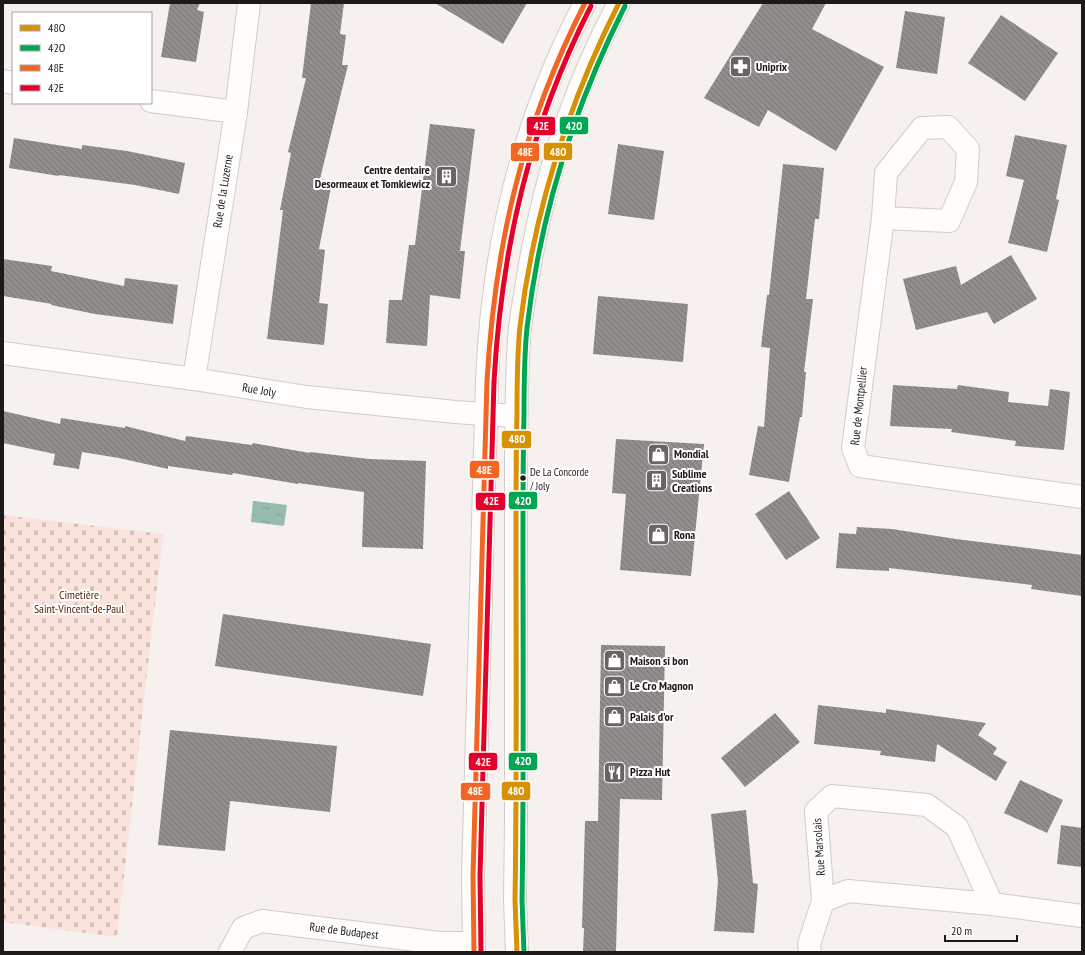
<svg xmlns="http://www.w3.org/2000/svg" width="1085" height="955" font-family="'PT Sans Narrow',sans-serif">
	<style>
		.cemetery { fill: url(#cemetery-stones) }
		.water { fill: url(#water-ripples) }
		.building { fill: url(#building-back-hatch) }
		.lines { fill: none; stroke-linecap: round; stroke-linejoin: round }
		.minor-casing { stroke: #d1cccb; stroke-width: 24 }
		.tertiary-casing { stroke: #d1cccb; stroke-width: 24 }
		.minor { stroke: #fefdfc; stroke-width: 22 }
		.tertiary { stroke: #fefdfc; stroke-width: 22 }
		.bus-1-casing { stroke: #fff; stroke-width: 8 }
		.bus-2-casing { stroke: #fff; stroke-width: 8 }
		.bus-3-casing { stroke: #fff; stroke-width: 8 }
		.bus-4-casing { stroke: #fff; stroke-width: 8 }
		.bus-1 { stroke: #d69104; stroke-width: 5 }
		.bus-2 { stroke: #00a651; stroke-width: 5 }
		.bus-3 { stroke: #f26522; stroke-width: 5 }
		.bus-4 { stroke: #e4002b; stroke-width: 5 }
		.bus-dot { fill: #1d1918; stroke: #fff; stroke-width: 1.5 }
		.labels { text-anchor: middle; stroke-width: 4; stroke-linejoin: round; paint-order: stroke }
		.bus-label { font-size: 11px; fill: #1d1918; stroke: #fff; text-anchor: start }
		.poi-label { font-size: 12px; font-weight: bold; fill: #1d1918; stroke: #fff; text-anchor: start }
		.street-label { font-size: 12px; fill: #1d1918; stroke: #fff }
		.park-label { font-size: 12px; fill: #541a00; stroke: #fff }
		.line-badge { stroke: #fff; stroke-width: 1.5 }
		.badge-label { font-size: 11px; text-anchor: middle; font-weight: bold; fill: #fff }
	</style>
	<defs>
		<pattern id="cemetery-stones" width="16" height="16" patternUnits="userSpaceOnUse"><rect width="16" height="16" fill="#f9e3da"/><path d="M2 7V4a2 2 0 0 1 4 0v3zM10 15v-3a2 2 0 0 1 4 0v3z" fill="#d5c2ba"/></pattern>
		<pattern id="water-ripples" width="26" height="14" patternUnits="userSpaceOnUse"><rect width="26" height="14" fill="#96bcb0"/><path d="M2 4q2-2 4 0t4 0M15 11q2-2 4 0t4 0" fill="none" stroke="#81a197"/></pattern>
		<pattern id="building-back-hatch" width="6" height="6" patternUnits="userSpaceOnUse"><rect width="6" height="6" fill="#928e8d"/><path d="M-1 5l2 2M0 0l6 6M5-1l2 2" fill="none" stroke="#777372"/></pattern>
	</defs>
	<rect width="100%" height="100%" fill="#f6f0ee"/>
	<polygon class="cemetery" points="3,515 163,534 117,937 3,922"/>
	<polygon class="water" points="253,501 287,505 284,526 251,522"/>
	<g class="building">
		<polygon points="170,3 200,3 197,10 204,12 196,62 161,57"/>
		<polygon points="311,3 344,3 340,34 346,35 342,65 348,65 320,179 332,182 319,249 325,250 319,303 328,304 324,345 267,339 283,210 280,210 291,153 288,152 306,78 302,78"/>
		<polygon points="435,3 527,3 503,44"/>
		<polygon points="763,3 826,3 812,29 884,67 836,151 768,110 759,127 704,98"/>
		<polygon points="905,11 945,17 937,74 896,68"/>
		<polygon points="1001,15 1058,53 1025,101 968,63"/>
		<polygon points="430,124 475,129 460,251 465,251 460,299 430,295 427,346 386,343 389,300 402,300 409,245 415,245"/>
		<polygon points="1015,135 1067,145 1056,199 1059,200 1047,252 1008,243 1024,180 1006,176"/>
		<polygon points="14,138 82,149 82,145 127,151 185,163 179,194 135,185 59,175 59,176 9,168"/>
		<polygon points="618,144 664,151 654,220 608,214"/>
		<polygon points="783,164 824,168 819,219 815,219 806,299 813,299 804,372 806,372 802,417 800,417 789,482 749,475 758,426 764,427 770,348 761,347 767,295 769,295"/>
		<polygon points="1011,255 1037,299 994,324 987,312 916,330 903,279 956,266 961,285"/>
		<polygon points="3,259 52,266 51,271 124,286 125,278 178,285 173,324 95,314 51,305 52,304 3,296"/>
		<polygon points="598,296 688,304 683,362 593,354"/>
		<polygon points="893,385 957,389 958,385 1009,392 1008,402 1048,406 1050,389 1070,392 1064,450 1015,446 1016,441 951,432 952,429 890,426"/>
		<polygon points="3,411 60,424 61,418 125,428 125,426 185,441 186,436 252,445 253,443 310,453 310,452 369,459 426,461 423,549 362,547 364,492 298,483 298,484 233,473 232,475 168,466 168,469 119,458 82,452 79,469 53,465 55,454 3,443"/>
		<polygon points="616,439 704,444 691,576 620,570 626,494 612,493"/>
		<polygon points="789,491 820,538 786,560 755,514"/>
		<polygon points="857,527 892,529 956,539 1082,555 1082,596 1031,589 1032,585 889,568 889,571 836,568 839,533 856,534"/>
		<polygon points="223,614 431,644 423,696 215,666"/>
		<polygon points="601,645 665,646 662,800 620,799 616,952 583,952 584,928 582,928 585,821 598,821"/>
		<polygon points="818,705 886,713 886,709 986,723 978,735 997,748 993,754 1007,762 996,781 937,744 935,762 880,755 881,751 814,744"/>
		<polygon points="775,713 800,742 745,787 721,758"/>
		<polygon points="170,730 337,746 330,812 230,801 225,851 158,845"/>
		<polygon points="1020,780 1063,800 1047,833 1004,813"/>
		<polygon points="746,810 753,883 758,884 754,933 714,931 718,881 711,814"/>
		<polygon points="1061,825 1082,828 1082,867 1057,864"/>
	</g>
	<g class="lines">
		<defs>
			<g id="minor">
				<polyline points="3,81 13,83"/>
				<polyline points="151,101 236,112"/>
				<polyline points="883,218 949,221 966,182 968,149 948,127 922,128 886,173 883,218 853,448 860,466 1082,497"/>
				<polyline points="3,353 194,379 307,397 455,412 516,416"/>
				<polyline points="194,379 236,112 249,3"/>
				<polyline points="823,901 848,891 992,904 1082,916"/>
				<polyline points="230,952 243,928 262,921 440,943 474,943"/>
				<polyline points="810,952 809,944 823,901 816,811 832,796 927,805 957,827 992,904"/>
			</g>
			<g id="tertiary">
				<path d="M 474,952 L 473,876 L 487,381 C 491,281 510,179 547,86 C 558,58 571,30 585,3"/>
				<path d="M 517,952 L 515,900 L 516,820 L 516,452 C 517,411 516,369 520,328 C 523,305 527,282 531,259 C 547,169 576,84 619,3"/>
			</g>
		</defs>
		<use href="#minor" class="minor-casing"/>
		<use href="#tertiary" class="tertiary-casing"/>
		<use href="#minor" class="minor"/>
		<use href="#tertiary" class="tertiary"/>
		<defs>
			<path id="bus-1" d="M 517,952 L 515,900 C 517,779 516,658 516,537 C 516,496 516,455 517,413 C 517,384 517,355 520,326 C 534,211 567,106 619,3"/>
			<path id="bus-2" d="M 524,952 L 522,900 C 524,779 523,659 523,538 C 523,497 523,456 524,415 C 524,386 524,357 527,328 C 540,215 574,107 625,6"/>
			<path id="bus-3" d="M 474,952 L 473,876 L 487,381 C 495,244 522,126 585,3"/>
			<path id="bus-4" d="M 481,952 L 480,876 L 494,381 C 502,245 529,128 591,6"/>
		</defs>
		<use href="#bus-1" class="bus-1-casing"/>
		<use href="#bus-2" class="bus-2-casing"/>
		<use href="#bus-3" class="bus-3-casing"/>
		<use href="#bus-4" class="bus-4-casing"/>
		<use href="#bus-1" class="bus-1"/>
		<use href="#bus-2" class="bus-2"/>
		<use href="#bus-3" class="bus-3"/>
		<use href="#bus-4" class="bus-4"/>
	</g>
	<defs>
		<symbol id="pharmacy-square" viewBox="-11 -11 22 22"><rect x="-9" y="-9" width="18" height="18" rx="4" fill="#696463" stroke="#fff"/><path d="M-2-6h4v4h4v4h-4v4h-4v-4h-4v-4h4Z" fill="#fff"/></symbol>
		<symbol id="building-square" viewBox="-11 -11 22 22"><rect x="-9" y="-9" width="18" height="18" rx="4" fill="#696463" stroke="#fff"/><path d="M-4-6H4V6H1V3H-1V6H-4ZM-2.5-4.3h1.7v1.8h-1.7ZM.8-4.3h1.7v1.8H.8ZM-2.5-1h1.7V.8h-1.7ZM.8-1h1.7V.8H.8Z" fill="#fff"/></symbol>
		<symbol id="shop-square" viewBox="-11 -11 22 22"><rect x="-9" y="-9" width="18" height="18" rx="4" fill="#696463" stroke="#fff"/><path d="M-5-2.5h2.3a2.7 3.5 0 0 1 5.4 0H5L5.5 6h-11ZM-1.5-2.5h3a1.5 2.3 0 0 0-3 0Z" fill="#fff"/></symbol>
		<symbol id="restaurant-square" viewBox="-11 -11 22 22"><rect x="-9" y="-9" width="18" height="18" rx="4" fill="#696463" stroke="#fff"/><path d="M-5-6h1v4h1v-4h1v4h1v-4h1v5L-1.5 .5V6h-2V.5L-5-1ZM5-6V6H3V1.5H1.5Q1.5-4 5-6Z" fill="#fff"/></symbol>
	</defs>
	<g fill-rule="evenodd">
		<use href="#pharmacy-square" x="728" y="54" width="25" height="25"/>
		<use href="#building-square" x="434" y="164" width="25" height="25"/>
		<use href="#shop-square" x="646" y="442" width="25" height="25"/>
		<use href="#building-square" x="644" y="468" width="25" height="25"/>
		<use href="#shop-square" x="646" y="522" width="25" height="25"/>
		<use href="#shop-square" x="602" y="648" width="25" height="25"/>
		<use href="#shop-square" x="602" y="674" width="25" height="25"/>
		<use href="#shop-square" x="602" y="704" width="25" height="25"/>
		<use href="#restaurant-square" x="602" y="760" width="25" height="25"/>
	</g>
	<circle class="bus-dot" cx="523" cy="478" r="3.5"/>
	<g class="labels">
		<g class="bus-label">
			<text x="530" y="476">De La Concorde<tspan x="530" dy="14">/ Joly</tspan></text>
		</g>
		<g class="poi-label">
			<text x="756" y="71">Uniprix</text>
			<text x="430" y="174" text-anchor="end">Centre dentaire<tspan x="430" dy="14">Desormeaux et Tomkiewicz</tspan></text>
			<text x="674" y="458">Mondial</text>
			<text x="672" y="478">Sublime<tspan x="672" dy="14">Creations</tspan></text>
			<text x="674" y="539">Rona</text>
			<text x="630" y="665">Maison si bon</text>
			<text x="630" y="690">Le Cro Magnon</text>
			<text x="630" y="721">Palais d'or</text>
			<text x="630" y="776">Pizza Hut</text>
		</g>
		<g class="street-label">
			<text transform="translate(223 191) rotate(-81)" y="4">Rue de la Luzerne</text>
			<text transform="translate(259 390) rotate(9)" y="4">Rue Joly</text>
			<text transform="translate(859 406) rotate(-84)" y="4">Rue de Montpellier</text>
			<text transform="translate(819 847) rotate(-94)" y="4">Rue Marsolais</text>
			<text transform="translate(344 931) rotate(7)" y="4">Rue de Budapest</text>
		</g>
		<g class="park-label">
			<text x="79" y="599">Cimetière<tspan x="79" dy="14">Saint-Vincent-de-Paul</tspan></text>
		</g>
	</g>
	<g class="line-badge">
		<rect x="559" y="116" width="30" height="19" rx="4" fill="#00a651"/>
		<rect x="526" y="116" width="30" height="20" rx="4" fill="#e4002b"/>
		<rect x="543" y="142" width="30" height="19" rx="4" fill="#d69104"/>
		<rect x="510" y="142" width="30" height="20" rx="4" fill="#f26522"/>
		<rect x="501" y="430" width="31" height="19" rx="4" fill="#d69104"/>
		<rect x="469" y="460" width="31" height="19" rx="4" fill="#f26522"/>
		<rect x="508" y="491" width="30" height="19" rx="4" fill="#00a651"/>
		<rect x="475" y="492" width="31" height="19" rx="4" fill="#e4002b"/>
		<rect x="508" y="752" width="30" height="19" rx="4" fill="#00a651"/>
		<rect x="468" y="752" width="30" height="19" rx="4" fill="#e4002b"/>
		<rect x="501" y="781" width="30" height="20" rx="4" fill="#d69104"/>
		<rect x="460" y="782" width="31" height="19" rx="4" fill="#f26522"/>
	</g>
	<g class="badge-label">
		<text x="574" y="130">42O</text>
		<text x="541" y="130">42E</text>
		<text x="558" y="156">48O</text>
		<text x="525" y="156">48E</text>
		<text x="517" y="443">48O</text>
		<text x="484" y="474">48E</text>
		<text x="523" y="505">42O</text>
		<text x="491" y="505">42E</text>
		<text x="523" y="765">42O</text>
		<text x="483" y="766">42E</text>
		<text x="516" y="795">48O</text>
		<text x="475" y="795">48E</text>
	</g>
	<rect width="1085" height="955" fill="none" stroke="#1d1918" stroke-width="8"/>
	<rect x="12" y="12" width="140" height="92" fill="#ffffff" stroke="#a5a3a3"/>
	<rect x="20" y="25" width="20" height="6" fill="#d69104" stroke="#a5a3a3"/>
	<text x="48" y="32" font-size="12" fill="#1d1918">48O</text>
	<rect x="20" y="45" width="20" height="6" fill="#00a651" stroke="#a5a3a3"/>
	<text x="48" y="52" font-size="12" fill="#1d1918">42O</text>
	<rect x="20" y="65" width="20" height="6" fill="#f26522" stroke="#a5a3a3"/>
	<text x="48" y="72" font-size="12" fill="#1d1918">48E</text>
	<rect x="20" y="85" width="20" height="6" fill="#e4002b" stroke="#a5a3a3"/>
	<text x="48" y="92" font-size="12" fill="#1d1918">42E</text>
	<path d="M945 935v6h72v-6" fill="none" stroke="#1d1918" stroke-width="2"/>
	<text x="951" y="935" font-size="12" fill="#1d1918" stroke="#ffffff" stroke-width="3" paint-order="stroke">20 m</text>
</svg>
